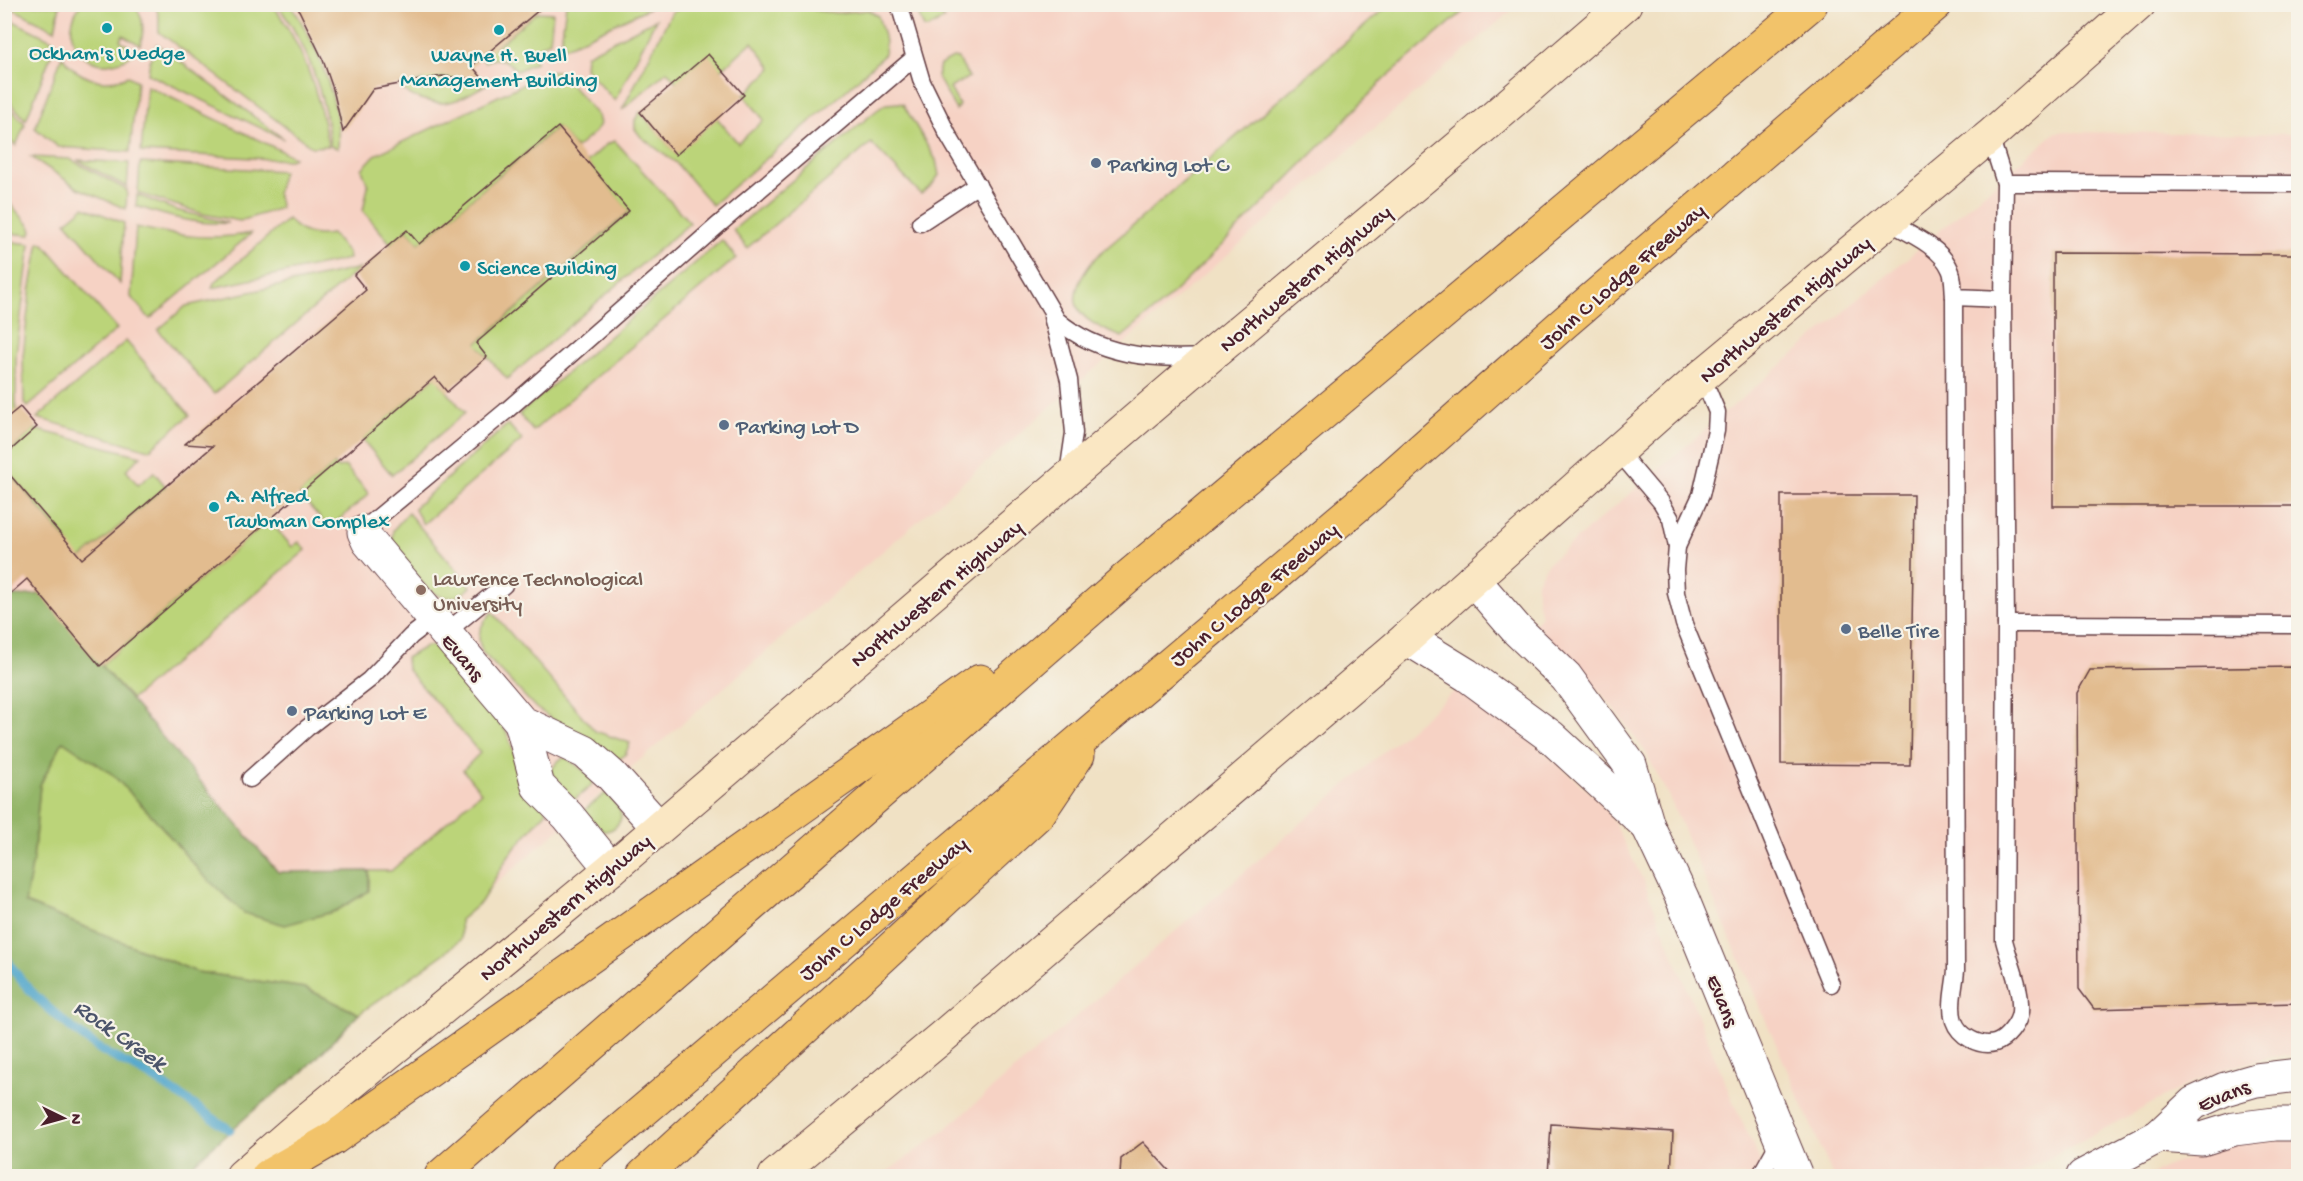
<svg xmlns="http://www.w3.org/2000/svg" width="2303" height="1181" font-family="'Gochi Hand',sans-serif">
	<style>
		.built { fill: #f6d2c4 }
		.green { fill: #bbd479; stroke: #827a52; stroke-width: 1.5 }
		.forest { fill: #94b669; stroke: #6f6a4a; stroke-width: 1.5 }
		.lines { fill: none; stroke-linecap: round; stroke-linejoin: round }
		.stream { stroke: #4ea4ca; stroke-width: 9 }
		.building { fill: #e2bc8f }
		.service-casing { stroke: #633c42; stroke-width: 19 }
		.minor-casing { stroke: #633c42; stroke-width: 35 }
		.secondary-casing { stroke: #633c42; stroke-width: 35 }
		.motorway-casing { stroke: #633c42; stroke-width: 35 }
		.service { stroke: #fff; stroke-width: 16 }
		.minor { stroke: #fff; stroke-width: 33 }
		.secondary { stroke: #fae7c3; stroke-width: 33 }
		.motorway { stroke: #f2c36a; stroke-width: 33 }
		.culture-dot { fill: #0f9aa8; stroke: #f7f3e8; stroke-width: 2 }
		.service-dot { fill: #5c6f8a; stroke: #f7f3e8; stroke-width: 2 }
		.education-dot { fill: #8d6e63; stroke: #f7f3e8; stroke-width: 2 }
		.labels { text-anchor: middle; stroke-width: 4.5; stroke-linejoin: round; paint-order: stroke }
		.culture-label { font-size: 22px; fill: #0d838f; stroke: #f7f3e8 }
		.service-label { font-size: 22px; fill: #4e5e75; stroke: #f7f3e8; text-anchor: start }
		.street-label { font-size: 22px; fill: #4a1f2b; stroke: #f7f3e8 }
		.education-label { font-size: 22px; fill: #785e54; stroke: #f7f3e8; text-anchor: start }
		.water-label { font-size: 24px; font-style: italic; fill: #4c546b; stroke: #f7f3e8 }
	</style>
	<rect width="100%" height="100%" fill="#f7f3e8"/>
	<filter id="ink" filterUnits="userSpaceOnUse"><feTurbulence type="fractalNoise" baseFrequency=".0167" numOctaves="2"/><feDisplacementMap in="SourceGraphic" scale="12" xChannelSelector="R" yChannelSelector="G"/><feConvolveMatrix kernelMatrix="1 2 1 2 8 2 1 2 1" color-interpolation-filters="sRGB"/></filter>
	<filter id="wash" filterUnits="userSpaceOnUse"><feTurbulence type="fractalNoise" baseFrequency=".008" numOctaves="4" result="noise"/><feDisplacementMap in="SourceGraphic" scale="24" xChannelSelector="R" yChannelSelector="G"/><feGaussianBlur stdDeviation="1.35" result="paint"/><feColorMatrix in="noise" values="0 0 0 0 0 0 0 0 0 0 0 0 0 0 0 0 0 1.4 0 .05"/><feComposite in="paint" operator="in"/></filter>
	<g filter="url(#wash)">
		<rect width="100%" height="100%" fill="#f0e1c4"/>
		<g class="built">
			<polygon points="5,5 1518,5 156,1176 5,1176"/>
			<polygon points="2056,132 2298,134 2298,1055 2279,1055 2228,1068 2181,1088 2015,1176 1833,1176 1670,799 1645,751 1615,710 1579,668 1534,624 1541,616 1537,598 1537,581 1547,564"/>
			<polygon points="1458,688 1516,727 1597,799 1615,824 1643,880 1734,1104 1767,1176 881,1176 941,1133"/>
			<polygon points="2298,1138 2298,1176 2148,1176 2168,1166 2210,1150 2245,1141"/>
		</g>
		<g class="green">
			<path d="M 155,4 L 273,5 C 304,48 320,94 328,146 L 312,147 L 159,32 L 159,17 Z"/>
			<polygon points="4,5 60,5 55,30 5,5"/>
			<path d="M 80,5 L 134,5 C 144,17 145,30 140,45 L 123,35 L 120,40 L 136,51 C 99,85 52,46 80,5 Z"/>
			<path d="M 277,5 L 291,5 C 315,41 342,103 338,148 L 330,146 C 327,99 306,41 277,5 Z"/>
			<path d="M 435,5 L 460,5 L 496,47 L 537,12 L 553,13 L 550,41 L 531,51 L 536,62 L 517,71 C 508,60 498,55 485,62 Z"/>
			<polygon points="566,5 566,4 655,5 566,47 561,42"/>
			<path d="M 687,5 L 798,5 L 819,11 L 837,13 L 868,10 L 878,16 C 882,30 888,42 883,56 L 841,95 L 712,205 L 676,163 L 641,137 L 635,129 L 635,120 L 640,112 L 676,154 L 717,118 L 738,143 L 764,120 L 744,95 L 772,68 L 752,42 L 721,70 L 676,82 L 667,71 L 622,110 L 672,12 Z"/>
			<polygon points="915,5 936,5 944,19 928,28 924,28"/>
			<path d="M 1389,5 L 1471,5 L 1384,79 L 1330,136 L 1196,271 L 1163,303 L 1122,337 C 1073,318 1060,301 1096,257 Z"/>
			<polygon points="5,17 56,42 26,120 5,97"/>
			<polygon points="656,19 615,101 585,68 586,55"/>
			<polygon points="157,44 284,139 148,74 150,60"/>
			<path d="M 62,56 C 77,78 103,88 128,76 L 137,81 L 130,152 L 58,147 L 35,128 Z"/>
			<polygon points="953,58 958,59 969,77 950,88 959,105 956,110 937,76 940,65"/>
			<polygon points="551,71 557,71 561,73 598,116 600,124 595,132 576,148 557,127 419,244 407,230 391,244 363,211 368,186 362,169 375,155"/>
			<path d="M 418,74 L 483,79 L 487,84 C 465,96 450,109 424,100 C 413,97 406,94 400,84 L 423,80 Z"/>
			<polygon points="147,86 294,157 290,160 141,152"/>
			<polygon points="5,102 25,124 16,146 5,136"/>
			<polygon points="898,103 903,104 936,160 939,175 932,185 921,194 871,143 747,248 733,230 877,110 886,104"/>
			<polygon points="615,141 690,223 507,379 479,347 471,348 629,212 587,162 607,144"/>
			<polygon points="31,157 70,159 127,190 126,209 78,188"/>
			<polygon points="77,160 129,163 127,187"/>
			<polygon points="140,163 283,171 277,193 281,208 240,221 203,214 138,193"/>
			<path d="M 137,195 L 176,210 L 228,223 C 196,225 166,216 136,206 Z"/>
			<polygon points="4,197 30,226 32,231 30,235 5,233"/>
			<polygon points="84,207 124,223 120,284 66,222"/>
			<path d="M 288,219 C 299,233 315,237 332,234 L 348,253 L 349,259 L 212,288 L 214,283 Z"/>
			<path d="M 136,227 C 175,236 212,241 252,233 L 150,319 L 131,297 Z"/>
			<polygon points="722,240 736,258 533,431 519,414"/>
			<polygon points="5,241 30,244 16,355 16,411 5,420"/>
			<polygon points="39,242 44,244 117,329 28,407 24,403 23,356 30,292"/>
			<polygon points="360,268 214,394 158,330 186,306"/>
			<polygon points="126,341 190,415 149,450 37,418"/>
			<polygon points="441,372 440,383 465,413 392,475 362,439"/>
			<polygon points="508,424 522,440 423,524 414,508"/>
			<polygon points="34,429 141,456 126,470 138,485 154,472 166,487 59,577 69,543 5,468 5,456"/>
			<polygon points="334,464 338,468 345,466 369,494 329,528 299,494"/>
			<path d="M 408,513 L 471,587 C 439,618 415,573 395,549 L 392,544 L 393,530 Z"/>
			<polygon points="269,520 292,547 299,542 306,550 132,699 100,666"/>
			<path d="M 492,612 L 595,731 L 630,743 L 625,755 L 615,762 L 536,708 L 483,653 C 475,636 480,625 492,612 Z"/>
			<polygon points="426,646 434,646 444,652 489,706 507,733 519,766 547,811 509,855 481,902 460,920 461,939 445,953 359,1014 305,988 197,972 25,903 33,860 40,785 63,741 112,774 155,819 202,874 336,911 368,891 369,871 391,871 481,792 463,770 480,753 407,669 406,658"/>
			<polygon points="565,757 595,779 590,787 573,801 550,771 559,760"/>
			<path d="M 606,793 C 614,802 628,813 617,825 C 612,831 607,832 600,831 L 582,812 Z"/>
		</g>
		<polygon class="forest" points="40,594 278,872 369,871 369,891 336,911 285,925 244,913 202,874 155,819 112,774 63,741 40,785 33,860 25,903 197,972 305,988 359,1014 303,1072 260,1105 179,1176 5,1176 4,595 7,597"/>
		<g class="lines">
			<path class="stream" d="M 4,953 C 18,987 71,1029 101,1050 C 115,1059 131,1065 146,1074 C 175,1091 202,1111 230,1130"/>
		</g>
		<g id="blocks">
			<g class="building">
				<polygon points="296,4 546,4 472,66 484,80 442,76 373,89 343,132 333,89 323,60"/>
				<polygon points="708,54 744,95 676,155 640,112"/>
				<polygon points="558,127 629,211 476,343 487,357 447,392 435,377 100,666 27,579 4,599 4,468 82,559 213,446 185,444 366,290 354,275 407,230 419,244"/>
				<polygon points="2053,253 2298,254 2298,506 2053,506"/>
				<polygon points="20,407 37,427 4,456 4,420"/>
				<polygon points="1781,495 1914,495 1910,765 1781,764"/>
				<polygon points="2298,667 2298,1003 2094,1009 2079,989 2077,693 2090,670"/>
				<polygon points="1551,1124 1673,1132 1671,1176 1548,1176"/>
				<polygon points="1143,1142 1174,1176 1120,1176 1121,1159"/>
			</g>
		</g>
	</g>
	<g filter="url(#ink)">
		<use href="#blocks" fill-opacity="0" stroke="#633c42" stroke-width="1.5"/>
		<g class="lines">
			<defs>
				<g id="service">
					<path d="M 899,4 L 922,82 L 948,135 L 1057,320 C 1099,356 1152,360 1205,357"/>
					<polyline points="1990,136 2005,183 2003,299 2006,624 2298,625"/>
					<polyline points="2005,183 2298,184"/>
					<path d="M 1887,221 C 1908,233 1940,246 1950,269 C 1954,277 1953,288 1954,297 L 2003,299"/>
					<polyline points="920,223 978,185"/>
					<path d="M 1954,297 L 1956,970 C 1955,986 1949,1005 1954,1021 C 1959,1036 1979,1047 1995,1043 C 2006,1040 2019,1023 2020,1012 C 2022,988 2010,964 2004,940 L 2006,624"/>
					<polyline points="1052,317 1069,380 1074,433 1068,474"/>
					<polyline points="1702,376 1717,412 1716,431 1701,495 1677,547 1675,570 1676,593 1684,624 1831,984"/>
					<polyline points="1618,451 1661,502 1671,519 1677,547"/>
					<polyline points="364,532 370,524 506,411 717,226 914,58"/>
					<polyline points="445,633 504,585"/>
					<polyline points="250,779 307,728 369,680 411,636 433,619"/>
					<polyline points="1760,1176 1780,1140"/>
				</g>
				<g id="minor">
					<polyline points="364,532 368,541 521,722 585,752 611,775 658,827"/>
					<polyline points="1473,579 1517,630 1566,677 1630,765 1648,826 1682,898 1796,1176"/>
					<polyline points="1407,638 1467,675 1550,736 1648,826"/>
					<polyline points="521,722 538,786 568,816 611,869"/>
					<polyline points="2159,1136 2202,1139 2234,1129 2275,1124 2298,1124"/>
					<polyline points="2083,1176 2159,1136 2194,1103 2225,1089 2256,1080 2298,1075"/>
				</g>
				<g id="secondary">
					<polyline points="242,1176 303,1123 611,869 1209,357 1477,132 1625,4"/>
					<polyline points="775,1176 942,1037 1407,638 1702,376 1990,136 2139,4"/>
				</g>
				<g id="motorway">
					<polyline points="268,1176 334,1138 980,681"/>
					<polyline points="441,1176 1129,576 1811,4"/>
					<polyline points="566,1176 1371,494 1564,323 1936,4"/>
					<polyline points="643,1176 1039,813 1078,755"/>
				</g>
			</defs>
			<use href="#service" class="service-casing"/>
			<use href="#minor" class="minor-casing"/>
			<use href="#secondary" class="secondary-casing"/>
			<use href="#motorway" class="motorway-casing"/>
			<use href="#service" class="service"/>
			<use href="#minor" class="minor"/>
			<use href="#secondary" class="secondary"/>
			<use href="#motorway" class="motorway"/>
		</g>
	</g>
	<g class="culture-dot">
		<circle cx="107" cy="28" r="6"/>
		<circle cx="499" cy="30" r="6"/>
		<circle cx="465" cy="266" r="6"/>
		<circle cx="214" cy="507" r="6"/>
	</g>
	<g class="service-dot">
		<circle cx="1096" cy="163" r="6"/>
		<circle cx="724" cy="425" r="6"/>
		<circle cx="1846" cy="629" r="6"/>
		<circle cx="292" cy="711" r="6"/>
	</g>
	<circle class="education-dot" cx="421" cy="590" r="6"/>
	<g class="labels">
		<g class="culture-label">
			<text x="107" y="59">Ockham's Wedge</text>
			<text x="499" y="61">Wayne H. Buell<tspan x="499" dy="25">Management Building</tspan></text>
			<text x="477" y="274" text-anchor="start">Science Building</text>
			<text x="226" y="502" text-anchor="start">A. Alfred<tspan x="226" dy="25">Taubman Complex</tspan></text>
		</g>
		<g class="service-label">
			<text x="1108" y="171">Parking Lot C</text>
			<text x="736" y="433">Parking Lot D</text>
			<text x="1858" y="637">Belle Tire</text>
			<text x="304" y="719">Parking Lot E</text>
		</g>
		<g class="street-label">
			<text transform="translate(1621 275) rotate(-41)" y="8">John C Lodge Freeway</text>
			<text transform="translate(1304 277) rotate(-40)" y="8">Northwestern Highway</text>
			<text transform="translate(1784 308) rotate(-40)" y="8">Northwestern Highway</text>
			<text transform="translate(935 592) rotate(-40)" y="8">Northwestern Highway</text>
			<text transform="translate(1253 593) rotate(-40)" y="8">John C Lodge Freeway</text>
			<text transform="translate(464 656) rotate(50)" y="8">Evans</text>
			<text transform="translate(564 906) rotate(-40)" y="8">Northwestern Highway</text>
			<text transform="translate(882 907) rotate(-40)" y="8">John C Lodge Freeway</text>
			<text transform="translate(1724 1000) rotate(68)" y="8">Evans</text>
			<text transform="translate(2223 1094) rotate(-22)" y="8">Evans</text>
		</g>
		<g class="education-label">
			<text x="433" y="585">Lawrence Technological<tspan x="433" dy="25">University</tspan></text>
		</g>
		<g class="water-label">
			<text transform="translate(121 1034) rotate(35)" y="8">Rock Creek</text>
		</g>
	</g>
	<rect width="2303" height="1181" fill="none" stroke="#f7f3e8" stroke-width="24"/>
	<g transform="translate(63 1118) rotate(95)" stroke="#f7f3e8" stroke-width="4.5" paint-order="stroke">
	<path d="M0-4.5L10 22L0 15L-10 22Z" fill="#4a1f2b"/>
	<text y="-9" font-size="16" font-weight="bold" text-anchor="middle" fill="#4a1f2b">N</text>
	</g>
</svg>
